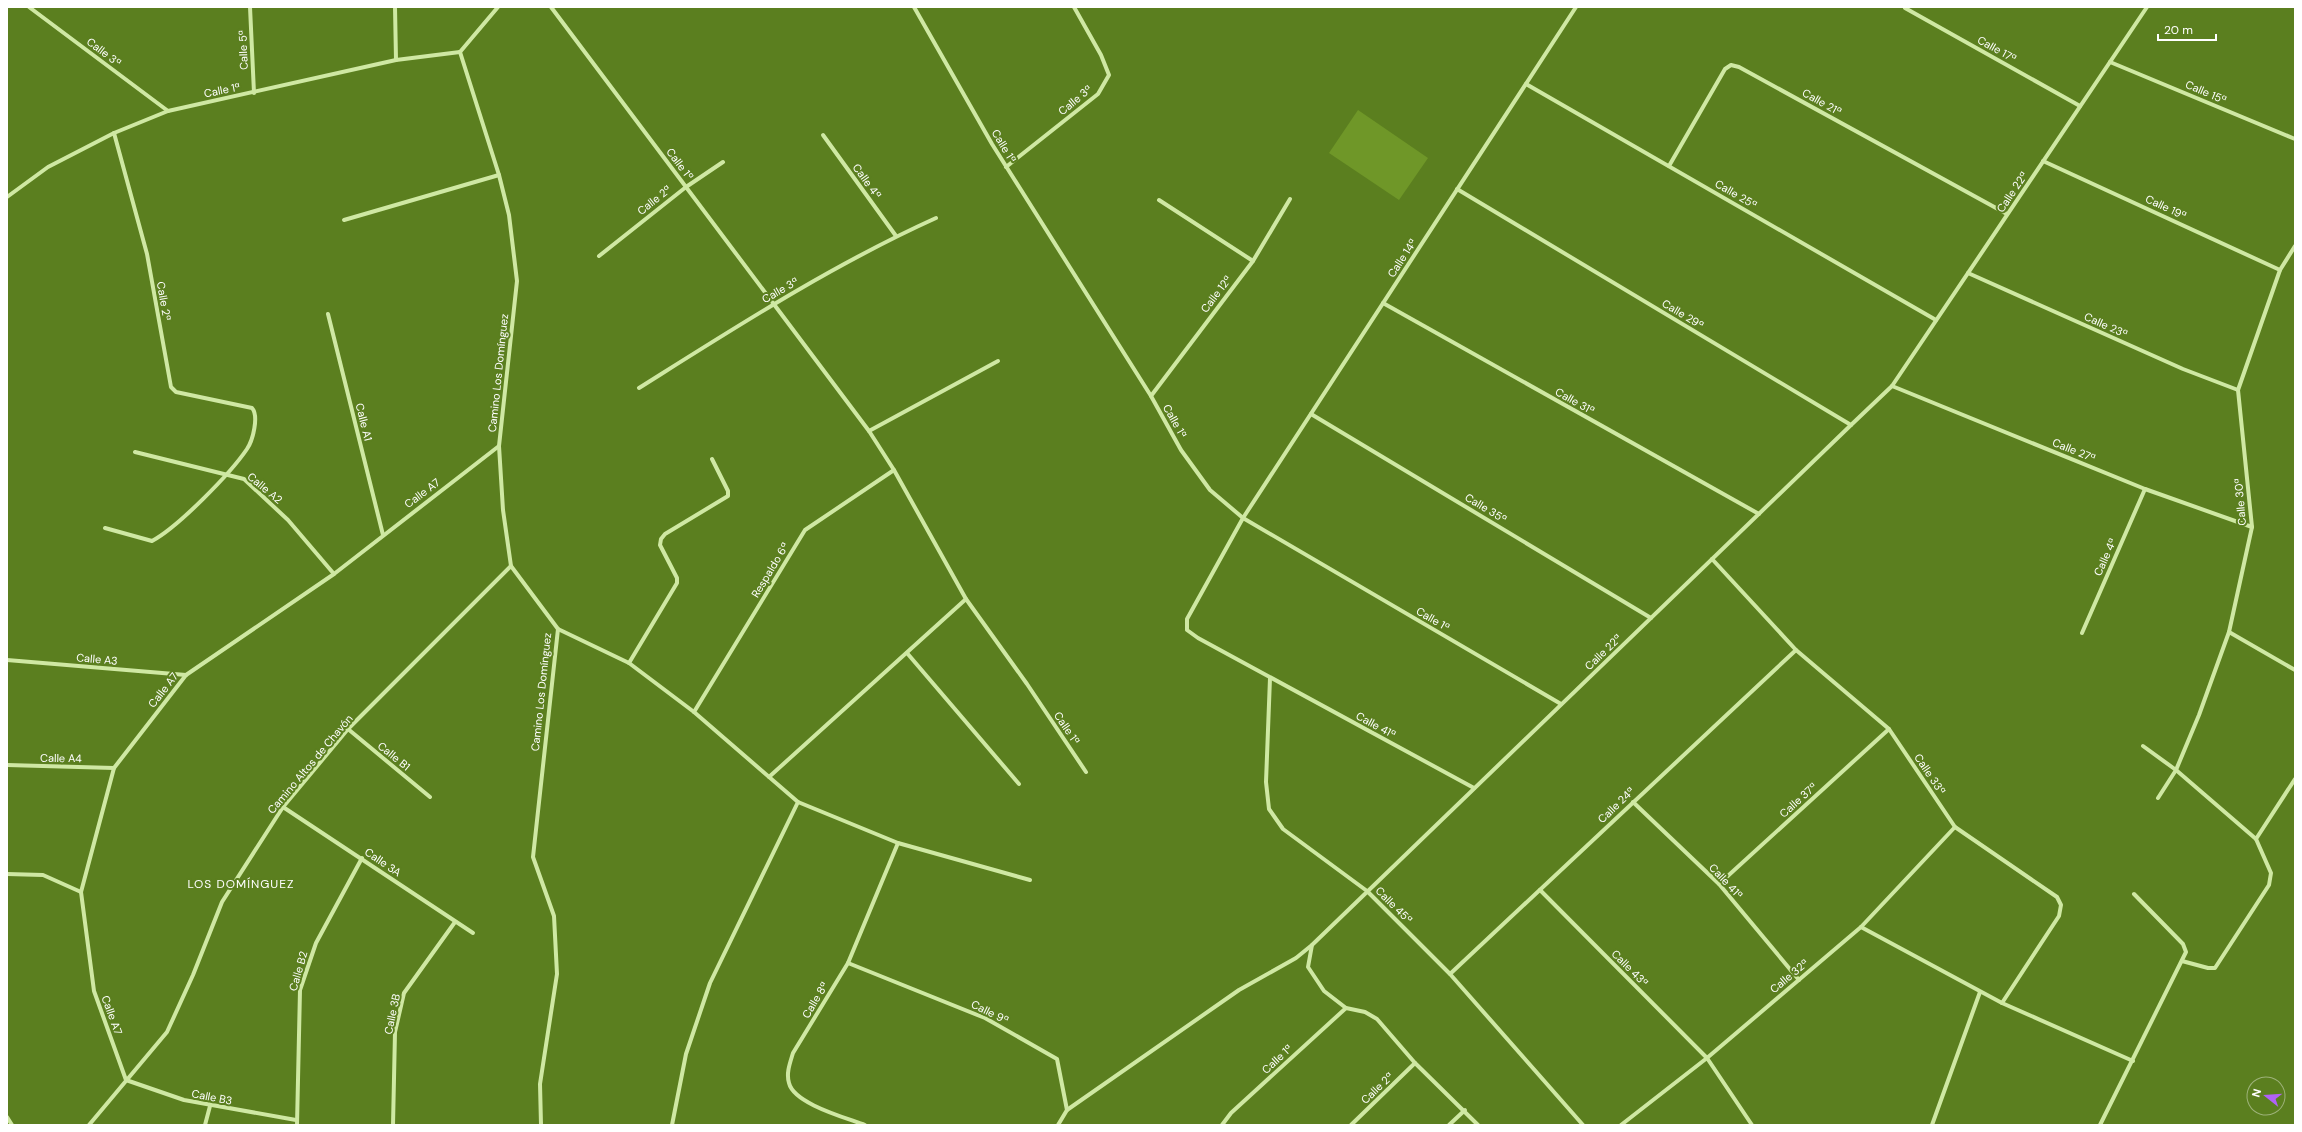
<svg xmlns="http://www.w3.org/2000/svg" width="2302" height="1132" font-family="'DM Sans',sans-serif">
	<style>
		.green { fill: #6f9728 }
		.lines { fill: none; stroke-linecap: round; stroke-linejoin: round }
		.minor { stroke: #cfe8a3; stroke-width: 4 }
		.labels { text-anchor: middle; stroke-width: 4; stroke-linejoin: round; paint-order: stroke }
		.street-label { font-size: 11px; fill: #fff; stroke: #5b7f1f }
		.neighbourhood-label { font-size: 12px; letter-spacing: 1px; fill: #fff; stroke: #5b7f1f }
	</style>
	<rect width="100%" height="100%" fill="#5b7f1f"/>
	<polygon class="green" points="1358,110 1428,158 1399,200 1329,153"/>
	<g class="lines">
		<g class="minor">
			<polyline points="29,7 168,111"/>
			<polyline points="250,7 254,93"/>
			<polyline points="395,7 396,60"/>
			<polyline points="551,7 869,431 894,470 966,599 1027,684 1086,772"/>
			<polyline points="914,7 992,144 1151,396 1181,450 1210,490 1243,518 1561,704"/>
			<polyline points="1905,8 2080,106"/>
			<polyline points="460,52 499,175 509,215 517,281 499,446 503,510 511,566 558,629 533,857 554,916 557,974 540,1084 541,1125"/>
			<polyline points="460,52 498,7"/>
			<polyline points="2110,62 2295,139"/>
			<polyline points="1526,84 1936,320"/>
			<polyline points="823,135 896,236"/>
			<polyline points="2043,161 2280,270"/>
			<polyline points="1669,166 1725,69 1731,65 1739,67 2007,214"/>
			<polyline points="1006,167 1098,94 1109,75 1101,55 1074,7"/>
			<polyline points="1457,189 1851,425 1892,386 2147,7"/>
			<polyline points="7,197 48,167 114,133 168,111 396,60 460,52"/>
			<polyline points="1159,200 1253,261"/>
			<polyline points="344,220 499,175"/>
			<polyline points="599,256 686,187 723,162"/>
			<polyline points="1968,273 2183,369 2238,390"/>
			<polyline points="1383,303 1759,514"/>
			<polyline points="328,314 383,535"/>
			<polyline points="1892,386 2145,489 2252,527"/>
			<path d="M 639,388 C 736,327 832,265 936,218"/>
			<polyline points="1151,396 1253,261 1290,199"/>
			<polyline points="1311,414 1651,618"/>
			<polyline points="869,431 998,361"/>
			<polyline points="135,452 244,479 288,520 334,574"/>
			<path d="M 105,528 L 152,541 C 178,527 230,474 247,449 C 253,440 259,416 252,408 L 176,392 L 171,387 L 147,254 L 114,133"/>
			<polyline points="1712,559 1796,650 1889,729 1955,827 2057,897 2061,905 2059,916 2002,1003"/>
			<polyline points="558,629 629,663 694,712 798,802 898,843 1030,880"/>
			<polyline points="2229,632 2295,670"/>
			<polyline points="2082,633 2145,489"/>
			<polyline points="907,653 1019,784"/>
			<polyline points="7,660 186,675"/>
			<polyline points="629,663 677,583 677,578 660,545 661,539 665,534 728,496 728,491 712,459"/>
			<polyline points="1270,678 1266,782 1269,809 1283,829 1367,891 1450,974 1583,1125"/>
			<polyline points="694,712 805,530 894,470"/>
			<polyline points="348,729 430,797"/>
			<polyline points="2143,746 2176,770 2256,839 2295,779"/>
			<polyline points="7,765 114,768"/>
			<polyline points="769,777 966,599"/>
			<polyline points="1474,788 1198,638 1187,630 1187,619 1243,518 1576,7"/>
			<polyline points="2158,798 2176,770 2199,715 2229,632 2252,527 2238,390 2280,270 2295,246"/>
			<polyline points="1633,802 1719,884 1799,980"/>
			<polyline points="283,807 473,933"/>
			<polyline points="7,874 43,875 81,892"/>
			<polyline points="1719,884 1889,729"/>
			<polyline points="1540,890 1707,1058 1752,1125"/>
			<polyline points="1861,927 2002,1003 2133,1061"/>
			<polyline points="1312,945 1308,967 1324,991 1346,1008 1365,1012 1377,1019 1415,1063 1478,1125"/>
			<polyline points="2182,961 2208,968 2215,968 2269,885 2271,873 2256,839"/>
			<polyline points="848,963 985,1018 1057,1059 1067,1110 1058,1125"/>
			<polyline points="1450,974 1796,650"/>
			<polyline points="1067,1110 1239,990 1296,958 1312,945 1851,425"/>
			<polyline points="7,1117 12,1125"/>
			<polyline points="296,1120 184,1100 126,1080 94,991 81,892 114,768 186,675 334,574 499,446"/>
			<polyline points="89,1125 167,1032 193,975 222,902 283,807 348,729 511,566"/>
			<polyline points="205,1125 210,1106"/>
			<polyline points="297,1125 300,990 316,943 362,858"/>
			<polyline points="393,1125 395,1032 404,993 455,922"/>
			<polyline points="672,1125 686,1054 710,983 798,802"/>
			<path d="M 865,1125 C 847,1118 794,1104 789,1083 C 786,1073 790,1063 793,1053 L 848,963 L 898,843"/>
			<polyline points="1222,1125 1231,1113 1346,1008"/>
			<polyline points="1351,1125 1415,1063"/>
			<polyline points="1449,1125 1465,1110"/>
			<polyline points="1621,1125 1707,1058 1861,927 1955,827"/>
			<polyline points="1932,1125 1980,992"/>
			<polyline points="2100,1125 2186,952 2183,944 2134,894"/>
		</g>
	</g>
	<g class="labels">
		<g class="street-label">
			<text transform="translate(1997 49) rotate(29)" y="4">Calle 17ª</text>
			<text transform="translate(243 50) rotate(-92)" y="4">Calle 5ª</text>
			<text transform="translate(104 52) rotate(37)" y="4">Calle 3ª</text>
			<text transform="translate(222 90) rotate(-11)" y="4">Calle 1ª</text>
			<text transform="translate(2206 92) rotate(23)" y="4">Calle 15ª</text>
			<text transform="translate(1075 100) rotate(-40)" y="4">Calle 3ª</text>
			<text transform="translate(1822 102) rotate(29)" y="4">Calle 21ª</text>
			<text transform="translate(1004 146) rotate(59)" y="4">Calle 1ª</text>
			<text transform="translate(680 164) rotate(53)" y="4">Calle 1ª</text>
			<text transform="translate(867 181) rotate(54)" y="4">Calle 4ª</text>
			<text transform="translate(2012 192) rotate(-56)" y="4">Calle 22ª</text>
			<text transform="translate(1736 194) rotate(30)" y="4">Calle 25ª</text>
			<text transform="translate(654 200) rotate(-39)" y="4">Calle 2ª</text>
			<text transform="translate(2166 207) rotate(25)" y="4">Calle 19ª</text>
			<text transform="translate(1402 258) rotate(-57)" y="4">Calle 14ª</text>
			<text transform="translate(780 290) rotate(-30)" y="4">Calle 3ª</text>
			<text transform="translate(1216 294) rotate(-53)" y="4">Calle 12ª</text>
			<text transform="translate(164 301) rotate(80)" y="4">Calle 2ª</text>
			<text transform="translate(1683 314) rotate(31)" y="4">Calle 29ª</text>
			<text transform="translate(2106 325) rotate(24)" y="4">Calle 23ª</text>
			<text transform="translate(498 373) rotate(-84)" y="4">Camino Los Domínguez</text>
			<text transform="translate(1575 401) rotate(29)" y="4">Calle 31ª</text>
			<text transform="translate(1175 421) rotate(61)" y="4">Calle 1ª</text>
			<text transform="translate(364 422) rotate(76)" y="4">Calle A1</text>
			<text transform="translate(2074 450) rotate(22)" y="4">Calle 27ª</text>
			<text transform="translate(265 488) rotate(40)" y="4">Calle A2</text>
			<text transform="translate(422 493) rotate(-37)" y="4">Calle A7</text>
			<text transform="translate(2240 502) rotate(-95)" y="4">Calle 30ª</text>
			<text transform="translate(1486 508) rotate(31)" y="4">Calle 35ª</text>
			<text transform="translate(2105 557) rotate(-66)" y="4">Calle 4ª</text>
			<text transform="translate(770 570) rotate(-59)" y="4">Respaldo 6ª</text>
			<text transform="translate(1433 619) rotate(30)" y="4">Calle 1ª</text>
			<text transform="translate(1603 652) rotate(-44)" y="4">Calle 22ª</text>
			<text transform="translate(97 659) rotate(5)" y="4">Calle A3</text>
			<text transform="translate(163 690) rotate(-52)" y="4">Calle A7</text>
			<text transform="translate(541 692) rotate(-84)" y="4">Camino Los Domínguez</text>
			<text transform="translate(1376 725) rotate(28)" y="4">Calle 41ª</text>
			<text transform="translate(1067 728) rotate(56)" y="4">Calle 1ª</text>
			<text transform="translate(394 756) rotate(39)" y="4">Calle B1</text>
			<text transform="translate(61 758) rotate(1)" y="4">Calle A4</text>
			<text transform="translate(310 764) rotate(-50)" y="4">Camino Altos de Chavón</text>
			<text transform="translate(1930 774) rotate(56)" y="4">Calle 33ª</text>
			<text transform="translate(1798 800) rotate(-42)" y="4">Calle 37ª</text>
			<text transform="translate(1616 805) rotate(-44)" y="4">Calle 24ª</text>
			<text transform="translate(383 862) rotate(34)" y="4">Calle 3A</text>
			<text transform="translate(1726 881) rotate(47)" y="4">Calle 41ª</text>
			<text transform="translate(1394 905) rotate(45)" y="4">Calle 45ª</text>
			<text transform="translate(1630 968) rotate(45)" y="4">Calle 43ª</text>
			<text transform="translate(298 971) rotate(-74)" y="4">Calle B2</text>
			<text transform="translate(1789 976) rotate(-40)" y="4">Calle 32ª</text>
			<text transform="translate(815 1000) rotate(-59)" y="4">Calle 8ª</text>
			<text transform="translate(990 1012) rotate(26)" y="4">Calle 9ª</text>
			<text transform="translate(392 1014) rotate(-78)" y="4">Calle 3B</text>
			<text transform="translate(112 1015) rotate(70)" y="4">Calle A7</text>
			<text transform="translate(1277 1059) rotate(-43)" y="4">Calle 1ª</text>
			<text transform="translate(1377 1088) rotate(-44)" y="4">Calle 2ª</text>
			<text transform="translate(212 1097) rotate(11)" y="4">Calle B3</text>
		</g>
		<g class="neighbourhood-label">
			<text x="241" y="888">LOS DOMÍNGUEZ</text>
		</g>
	</g>
	<rect width="2302" height="1132" fill="none" stroke="#ffffff" stroke-width="16"/>
	<g transform="translate(2266 1096) rotate(287)"><circle r="19" fill="#5b7f1f" stroke="#9db279"/>
	<path d="M0-3L7 15L0 10L-7 15Z" fill="#b062f6"/>
	<text y="-6" font-size="11" font-weight="bold" text-anchor="middle" fill="#ffffff">N</text>
	</g>
	<path d="M2158 34v6h58v-6" fill="none" stroke="#ffffff" stroke-width="2"/>
	<text x="2164" y="34" font-size="12" fill="#ffffff" stroke="#5b7f1f" stroke-width="3" paint-order="stroke">20 m</text>
</svg>
